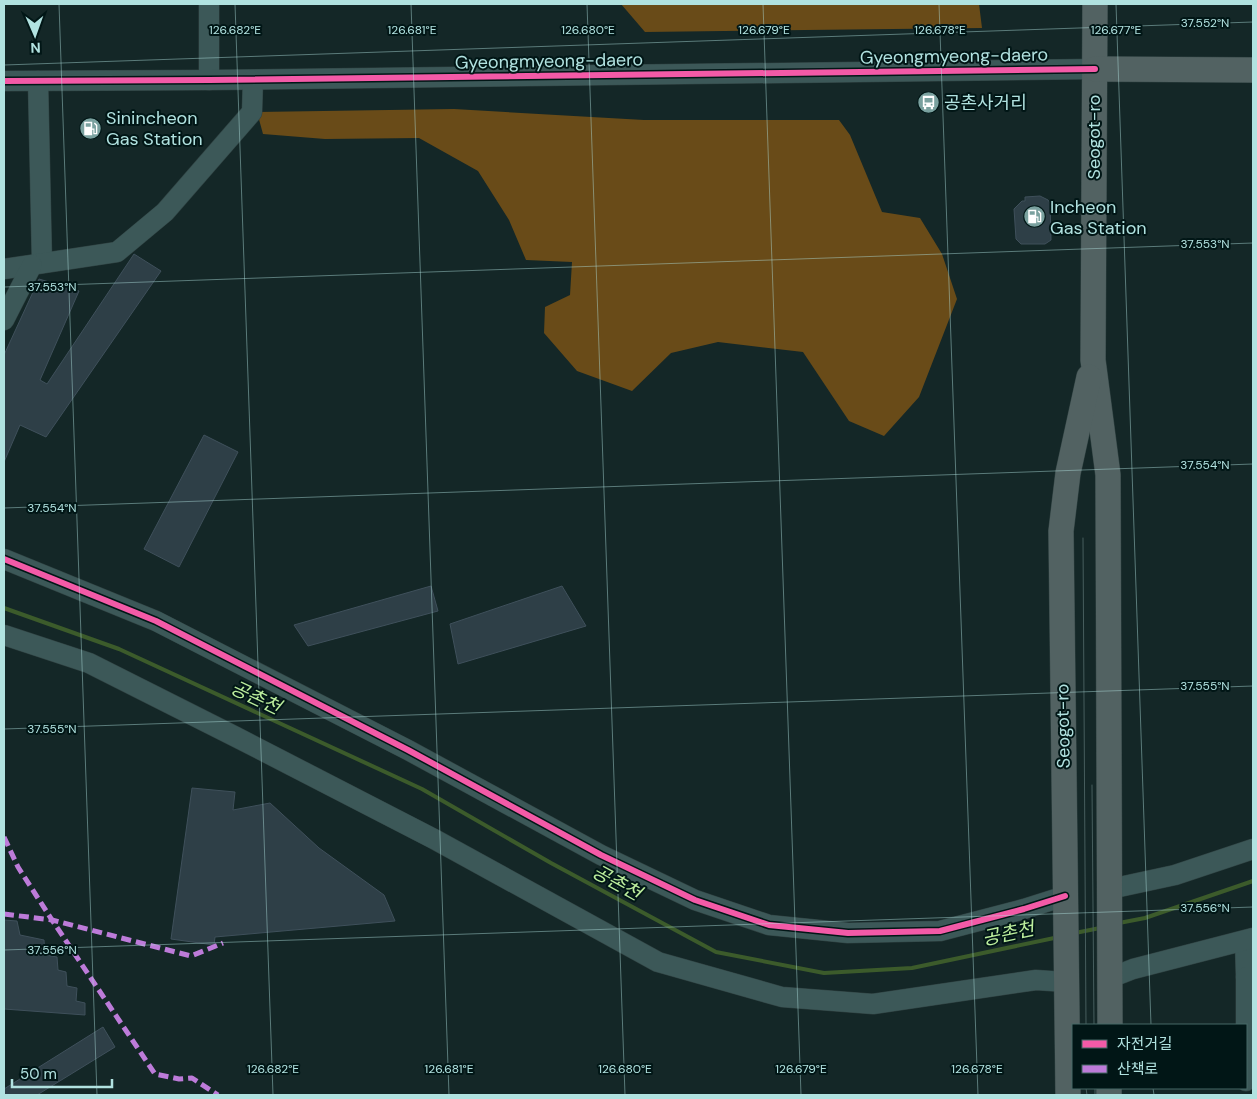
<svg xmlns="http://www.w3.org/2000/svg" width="1257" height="1099" font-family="'DM Sans','Noto Sans KR',sans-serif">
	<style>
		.forest { fill: #694b18 }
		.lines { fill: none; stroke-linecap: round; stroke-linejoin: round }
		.stream { stroke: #3c5b2b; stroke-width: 4 }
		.building { fill: #2e3f47; stroke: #3f505b }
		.minor-casing { stroke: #304242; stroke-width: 21 }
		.major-casing { stroke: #304242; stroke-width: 26 }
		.minor { stroke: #3c5858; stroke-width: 20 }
		.major { stroke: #526262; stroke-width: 25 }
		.tram { stroke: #475e5e; stroke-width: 1 }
		.quiet { stroke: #bd7bd9; stroke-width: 5; stroke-dasharray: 10 5; stroke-linecap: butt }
		.cycleway-casing { stroke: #011616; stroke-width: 9 }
		.cycleway { stroke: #f35aa7; stroke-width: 6 }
		.ticks { fill: none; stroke: #b1e2e0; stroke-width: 1; stroke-opacity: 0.45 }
		.labels { text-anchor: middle; stroke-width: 4; stroke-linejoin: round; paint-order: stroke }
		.street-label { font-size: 18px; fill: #b1e2e0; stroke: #011616 }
		.poi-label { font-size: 18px; fill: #b1e2e0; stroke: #011616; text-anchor: start }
		.water-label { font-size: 19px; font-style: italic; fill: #bdef9e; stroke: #011616 }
		.ticks-label { font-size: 12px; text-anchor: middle; fill: #b1e2e0; stroke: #011616; stroke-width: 4; stroke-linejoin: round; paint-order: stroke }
	</style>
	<rect width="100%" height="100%" fill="#142727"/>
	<g class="forest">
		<polygon points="621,4 979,4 982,28 645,32"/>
		<polygon points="454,109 644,120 839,120 850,135 882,212 920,218 942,254 957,299 919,397 884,436 849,421 803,352 718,342 671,353 632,391 577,371 544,333 545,307 570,295 572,262 526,260 509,220 478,171 419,138 325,139 263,134 257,112"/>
	</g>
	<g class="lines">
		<g class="stream">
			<polyline points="4,608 119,649 422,789 551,863 716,952 824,973 912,968 1059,937"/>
			<polyline points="1119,923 1145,918 1253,881"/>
			<polyline points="1075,933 1100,928"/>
		</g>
	</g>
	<g class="building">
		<polygon points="1040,196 1048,200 1050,203 1051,240 1045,244 1021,244 1016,239 1014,209 1022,201 1025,201 1025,197"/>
		<polygon points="134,254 161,271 46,437 20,425 4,462 4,355 39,279 79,291 40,380 47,384"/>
		<polygon points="204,435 238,452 179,567 144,549"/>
		<polygon points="431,586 438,611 308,646 294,625"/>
		<polygon points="562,586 586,626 458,664 450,624"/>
		<polygon points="192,788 235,792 233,810 270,803 319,848 384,895 395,921 215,937 214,945 171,939"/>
		<polygon points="4,920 17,921 20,935 44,940 45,955 57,957 58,970 66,972 67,986 77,988 76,1001 85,1003 85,1015 4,1009"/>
		<polygon points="103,1027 115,1047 37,1095 4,1095 4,1089"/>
	</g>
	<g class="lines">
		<defs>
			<g id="minor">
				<polyline points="209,4 209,80"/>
				<polyline points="4,81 209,80 1095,69"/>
				<polyline points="38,81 42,263"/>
				<polyline points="4,269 117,252 165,212 252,112 253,80"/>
				<polyline points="4,320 32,265"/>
				<polyline points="4,559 156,621 408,750 601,855 695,900 769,925 848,933 940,931 1024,909 1065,896"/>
				<polyline points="4,635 89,663 236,737 434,839 658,962 782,997 873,1004 1036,980 1066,982"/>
				<polyline points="1110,889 1175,875 1253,849"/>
				<polyline points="1245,941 1246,977"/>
				<polyline points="1110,978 1133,969 1253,938"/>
				<polyline points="1246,1081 1246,977 1253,977"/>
			</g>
			<g id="major">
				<polyline points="1095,4 1093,360 1108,475 1110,1025"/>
				<polyline points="1095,69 1253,70"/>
				<polyline points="1068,1095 1061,531 1068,473 1089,377"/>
				<polyline points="1109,1095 1109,1088"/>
			</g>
		</defs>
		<use href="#minor" class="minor-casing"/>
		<use href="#major" class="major-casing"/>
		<use href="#minor" class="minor"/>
		<use href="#major" class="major"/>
		<g class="tram">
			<polyline points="1083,538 1086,1025"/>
			<polyline points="1092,785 1094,1025"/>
			<polyline points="1086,1088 1087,1095"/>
			<polyline points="1095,1088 1095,1095"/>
		</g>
		<g class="quiet">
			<polyline points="4,837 18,867 52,920 155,1074 179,1079 192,1078 218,1095"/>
			<polyline points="4,914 52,920 191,956 223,943"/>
		</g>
		<defs>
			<g id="cycleway">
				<polyline points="4,81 209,80 1095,69"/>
				<polyline points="4,559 156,621 408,750 601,855 695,900 769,925 848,933 940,931 1024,909 1065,896"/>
			</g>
		</defs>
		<use href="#cycleway" class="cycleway-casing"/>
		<use href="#cycleway" class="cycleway"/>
	</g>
	<path class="ticks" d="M 59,4 L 97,1095M 235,4 L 273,1095M 411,4 L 449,1095M 587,4 L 625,1095M 763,4 L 801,1095M 939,4 L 978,1095M 1116,4 L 1151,1025M 4,65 L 1253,22M 4,287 L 1253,243M 4,508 L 1253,464M 4,729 L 1253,686M 4,950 L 1253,907M 1153,1088 L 1154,1095"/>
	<defs>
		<symbol id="bus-disc" viewBox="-11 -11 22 22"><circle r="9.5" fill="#7aa19f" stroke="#011616"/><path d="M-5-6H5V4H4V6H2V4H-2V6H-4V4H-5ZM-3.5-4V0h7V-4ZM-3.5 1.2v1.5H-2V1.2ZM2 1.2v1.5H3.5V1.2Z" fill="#fff"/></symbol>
		<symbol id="fuel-disc" viewBox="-11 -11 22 22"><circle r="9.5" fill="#7aa19f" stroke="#011616"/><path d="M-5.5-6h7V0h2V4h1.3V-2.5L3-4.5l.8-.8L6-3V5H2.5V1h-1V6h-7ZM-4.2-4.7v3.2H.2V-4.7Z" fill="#fff"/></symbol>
	</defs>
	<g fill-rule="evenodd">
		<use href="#bus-disc" x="916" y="90" width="25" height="25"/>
		<use href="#fuel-disc" x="78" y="116" width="25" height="25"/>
		<use href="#fuel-disc" x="1022" y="204" width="25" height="25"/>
	</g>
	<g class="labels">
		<g class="street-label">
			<text transform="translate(954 56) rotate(-1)" y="6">Gyeongmyeong-daero</text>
			<text transform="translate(549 61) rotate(-1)" y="6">Gyeongmyeong-daero</text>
			<text transform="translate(1094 137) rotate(-90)" y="6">Seogot-ro</text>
			<text transform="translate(1063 726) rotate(-91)" y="6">Seogot-ro</text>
		</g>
		<g class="poi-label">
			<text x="944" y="109">공촌사거리</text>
			<text x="106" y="124">Sinincheon<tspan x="106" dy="21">Gas Station</tspan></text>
			<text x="1050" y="213">Incheon<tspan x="1050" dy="21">Gas Station</tspan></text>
		</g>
		<g class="water-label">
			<text transform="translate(256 697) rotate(25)" y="7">공촌천</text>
			<text transform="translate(617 882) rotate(29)" y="7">공촌천</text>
			<text transform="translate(1008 933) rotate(-12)" y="7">공촌천</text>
		</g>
	</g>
	<g class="ticks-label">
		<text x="1205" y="27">37.552°N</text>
		<text x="235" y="34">126.682°E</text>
		<text x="412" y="34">126.681°E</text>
		<text x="588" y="34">126.680°E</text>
		<text x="764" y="34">126.679°E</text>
		<text x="940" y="34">126.678°E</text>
		<text x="1116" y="34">126.677°E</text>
		<text x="1205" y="248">37.553°N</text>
		<text x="52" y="291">37.553°N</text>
		<text x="1205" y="469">37.554°N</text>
		<text x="52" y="512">37.554°N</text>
		<text x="1205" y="690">37.555°N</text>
		<text x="52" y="733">37.555°N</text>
		<text x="1205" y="912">37.556°N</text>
		<text x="52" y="954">37.556°N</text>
		<text x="273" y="1073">126.682°E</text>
		<text x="449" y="1073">126.681°E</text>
		<text x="625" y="1073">126.680°E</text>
		<text x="801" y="1073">126.679°E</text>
		<text x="977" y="1073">126.678°E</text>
	</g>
	<rect width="1257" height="1099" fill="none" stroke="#b1e2e0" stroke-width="10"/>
	<rect x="1072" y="1024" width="175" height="65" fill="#011616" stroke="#476867"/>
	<rect x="1082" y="1040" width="25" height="8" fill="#f35aa7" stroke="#476867"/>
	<text x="1117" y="1049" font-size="15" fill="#b1e2e0">자전거길</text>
	<rect x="1082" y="1065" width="25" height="8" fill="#bd7bd9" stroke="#476867"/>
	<text x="1117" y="1074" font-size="15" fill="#b1e2e0">산책로</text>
	<g transform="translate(35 35) rotate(178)" stroke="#011616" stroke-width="4" paint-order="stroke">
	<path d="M0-4L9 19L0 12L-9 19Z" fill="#b1e2e0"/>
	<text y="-8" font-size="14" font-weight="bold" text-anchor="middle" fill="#b1e2e0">N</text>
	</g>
	<path d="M12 1079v8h100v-8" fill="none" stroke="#b1e2e0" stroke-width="2.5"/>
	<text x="20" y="1079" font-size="15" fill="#b1e2e0" stroke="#011616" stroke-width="4" paint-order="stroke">50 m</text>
</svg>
